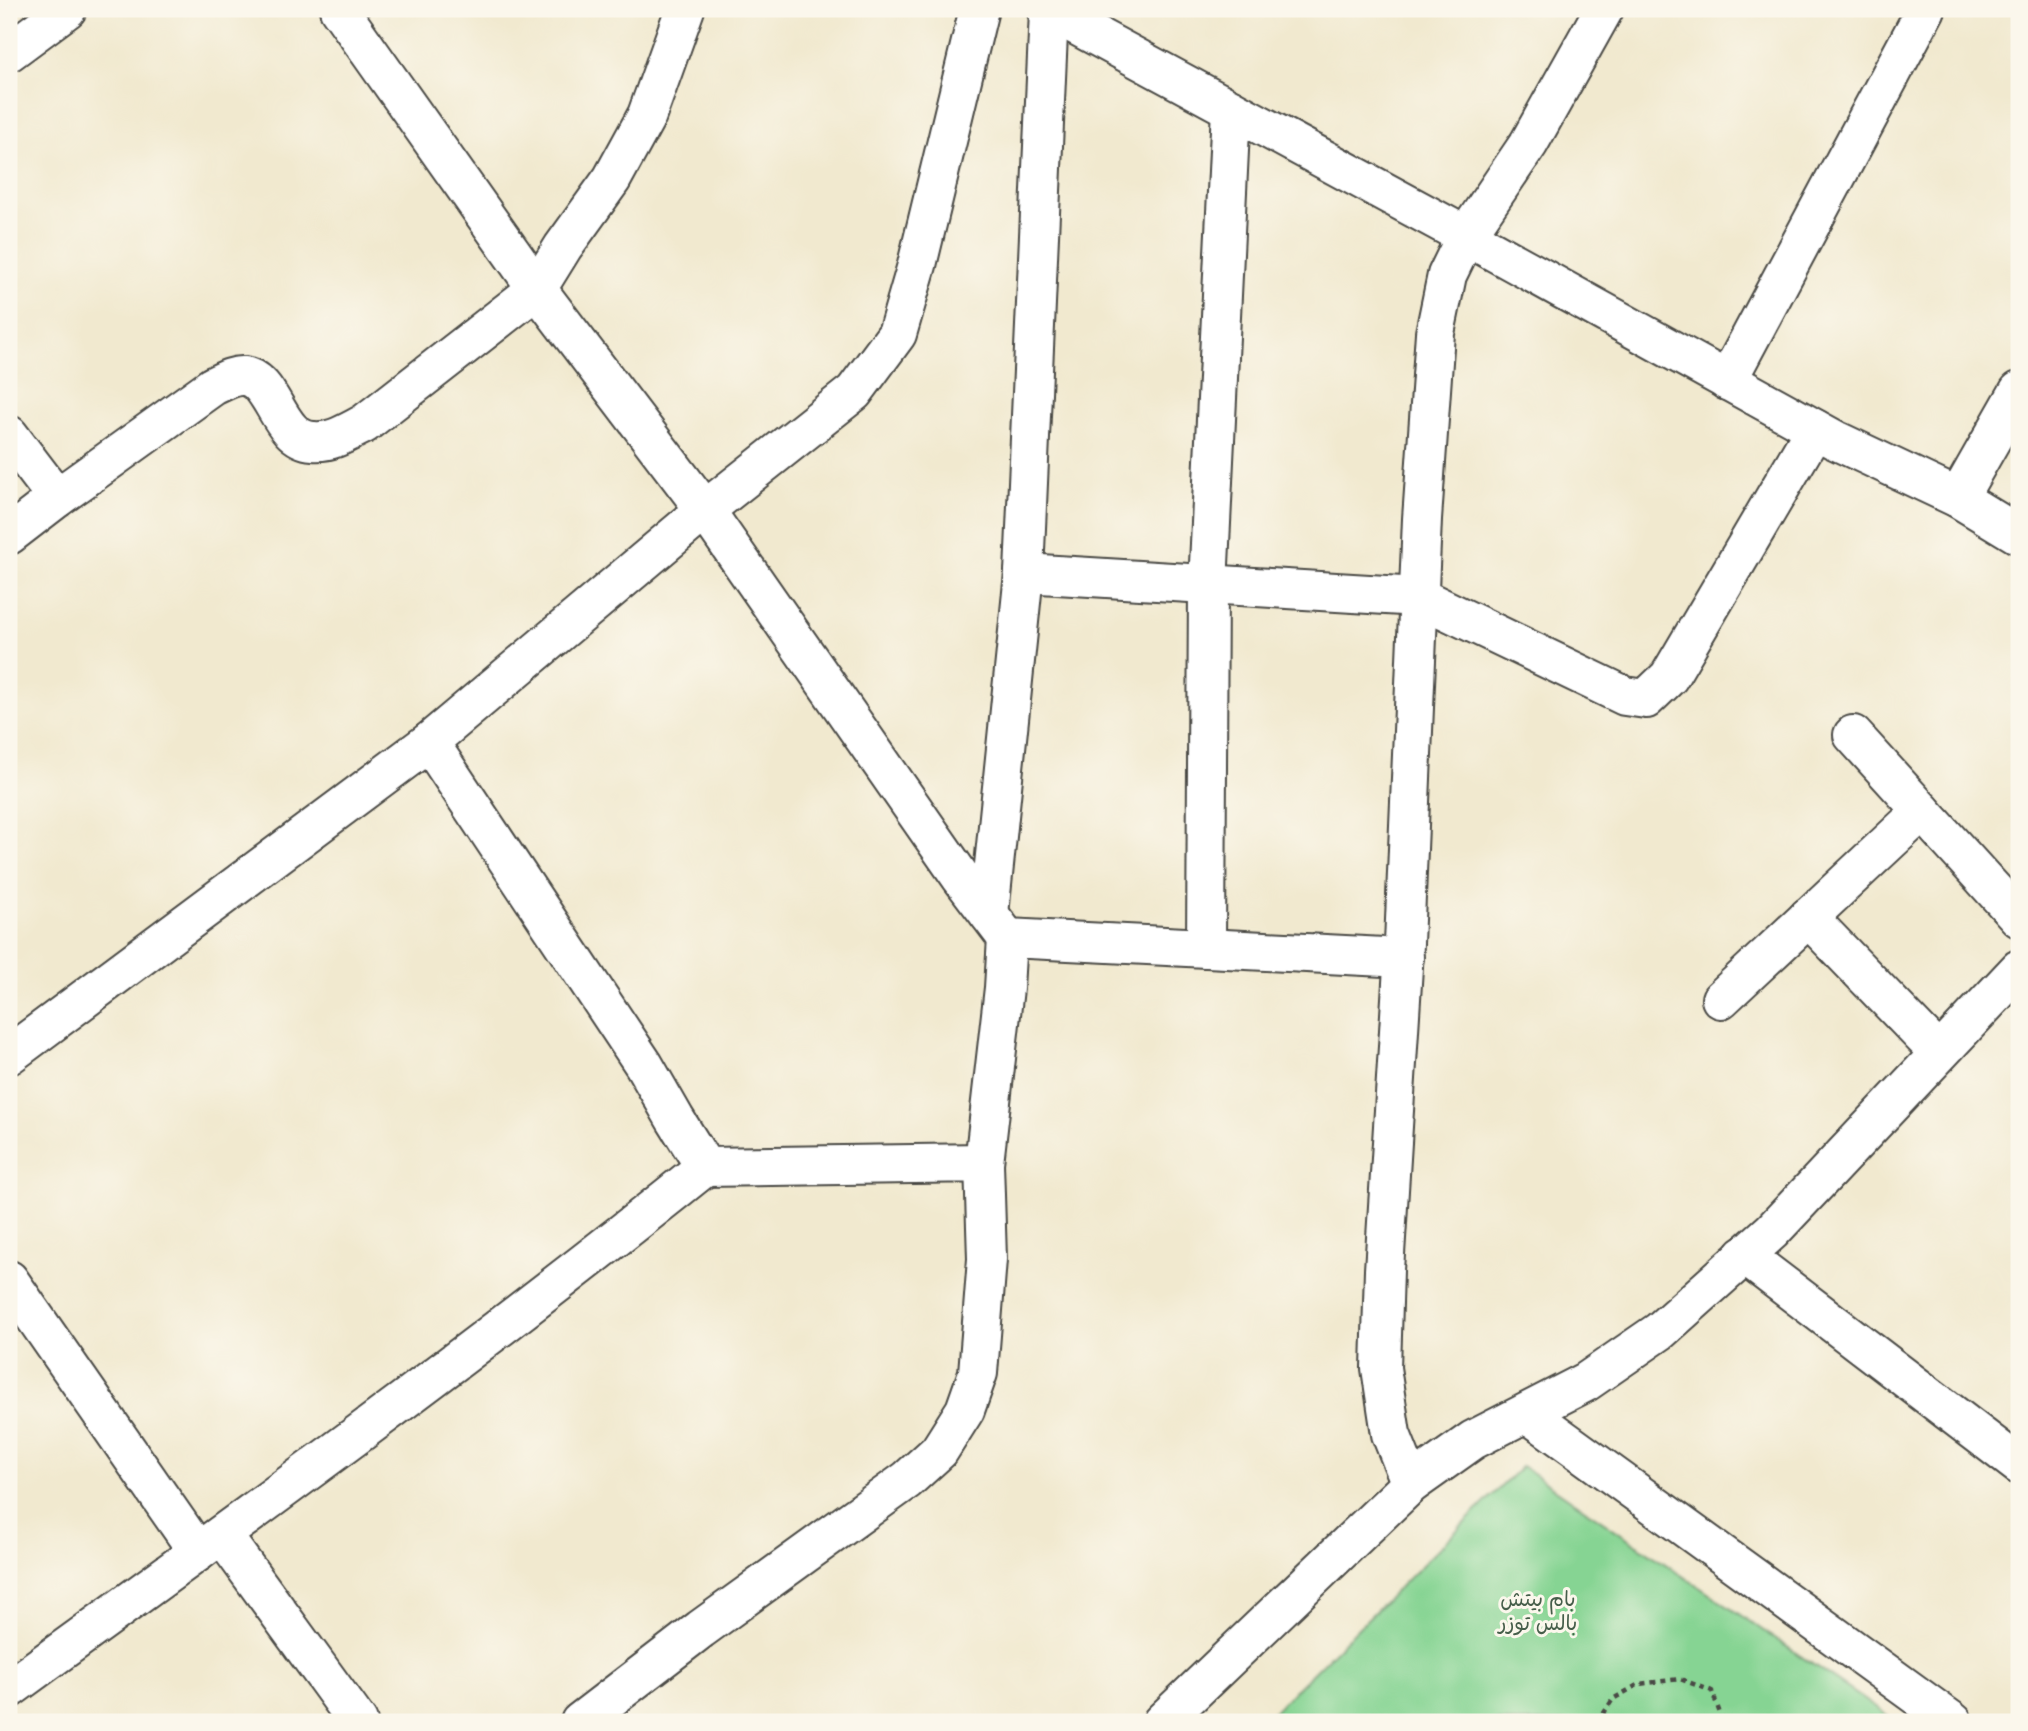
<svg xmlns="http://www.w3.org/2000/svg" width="2028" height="1731" font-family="Sriracha,'Playpen Sans Arabic',sans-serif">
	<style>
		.garden { fill: #86d493; stroke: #58805f; stroke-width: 2 }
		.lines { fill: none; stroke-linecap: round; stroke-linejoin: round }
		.minor-casing { stroke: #494844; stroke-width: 42 }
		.path { stroke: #494844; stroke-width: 4.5; stroke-dasharray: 5 5; stroke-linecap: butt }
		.minor { stroke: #fff; stroke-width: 38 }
		.labels { text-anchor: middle; stroke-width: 6; stroke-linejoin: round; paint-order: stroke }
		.park-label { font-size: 21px; fill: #465e4a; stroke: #fbf7ec }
	</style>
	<rect width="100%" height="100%" fill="#fbf7ec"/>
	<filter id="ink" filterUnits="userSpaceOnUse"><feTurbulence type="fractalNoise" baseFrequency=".0143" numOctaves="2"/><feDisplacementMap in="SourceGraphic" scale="14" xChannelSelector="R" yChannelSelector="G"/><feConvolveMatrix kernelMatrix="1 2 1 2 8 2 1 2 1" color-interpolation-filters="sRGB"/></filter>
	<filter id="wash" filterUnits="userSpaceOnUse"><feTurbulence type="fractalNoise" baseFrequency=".00686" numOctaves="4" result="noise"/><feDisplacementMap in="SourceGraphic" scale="28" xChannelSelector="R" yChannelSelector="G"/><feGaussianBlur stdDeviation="1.57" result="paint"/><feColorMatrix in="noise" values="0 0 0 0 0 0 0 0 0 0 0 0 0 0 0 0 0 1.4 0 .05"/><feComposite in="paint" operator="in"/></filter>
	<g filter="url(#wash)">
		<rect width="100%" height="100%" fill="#f1e9cf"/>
		<polygon class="garden" points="1522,1466 1897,1722 1263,1722"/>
	</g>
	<g filter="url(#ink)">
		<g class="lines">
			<defs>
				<g id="minor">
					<polyline points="339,9 537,289 705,510 960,876 1007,938"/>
					<polyline points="1046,9 1466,236 1835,440 1958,498 2019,535"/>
					<polyline points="9,52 67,9"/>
					<polyline points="1727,381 1926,9"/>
					<polyline points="9,435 57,498"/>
					<polyline points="1958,498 2019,391"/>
					<path d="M 9,535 L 57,498 L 213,386 C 222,382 233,375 244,376 C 274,379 277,439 313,441 C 332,443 348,432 364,424 L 537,289 L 563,247 L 612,179 L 647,115 L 685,9"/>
					<polyline points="1024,573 1419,597 1625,696 1646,699 1669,677 1815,429"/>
					<polyline points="1853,735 2019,918"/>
					<polyline points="429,742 705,510 854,392 897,334 917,265 979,9"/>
					<polyline points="989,914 1024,573 1049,11"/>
					<polyline points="1808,917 1939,1053"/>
					<polyline points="1206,948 1208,585 1231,109"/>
					<polyline points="1721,999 1922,811"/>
					<path d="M 9,1055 L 429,742 L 644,1065 L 675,1119 L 705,1167 C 479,1349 244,1519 9,1689"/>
					<polyline points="984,1163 1004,988 1007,938 1404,958"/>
					<polyline points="1744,1255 2019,1465"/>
					<polyline points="9,1280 198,1552"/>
					<polyline points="1527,1413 1953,1722"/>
					<polyline points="1411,1484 1391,1434 1381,1368 1384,1270 1403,967 1422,519 1435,333 1447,275 1466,236 1529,143 1604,9"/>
					<polyline points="222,1535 358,1722"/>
					<polyline points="580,1722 701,1629 907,1480 939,1451 965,1410 978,1373 987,1259 984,1163 705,1167"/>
					<polyline points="1162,1722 1411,1484 1473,1440 1586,1382 1660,1331 1772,1231 2019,969"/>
				</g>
			</defs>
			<use href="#minor" class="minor-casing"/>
			<g class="path">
				<polyline points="1285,1718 1291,1722"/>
				<polyline points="1598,1722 1613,1699 1639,1684 1680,1679 1712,1691 1723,1722"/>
			</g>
			<use href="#minor" class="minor"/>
		</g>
	</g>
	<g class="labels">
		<g class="park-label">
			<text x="1538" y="1606">بام بيتش<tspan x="1538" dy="24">بالس توزر</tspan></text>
		</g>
	</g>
	<rect width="2028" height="1731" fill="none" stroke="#fbf7ec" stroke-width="35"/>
</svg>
